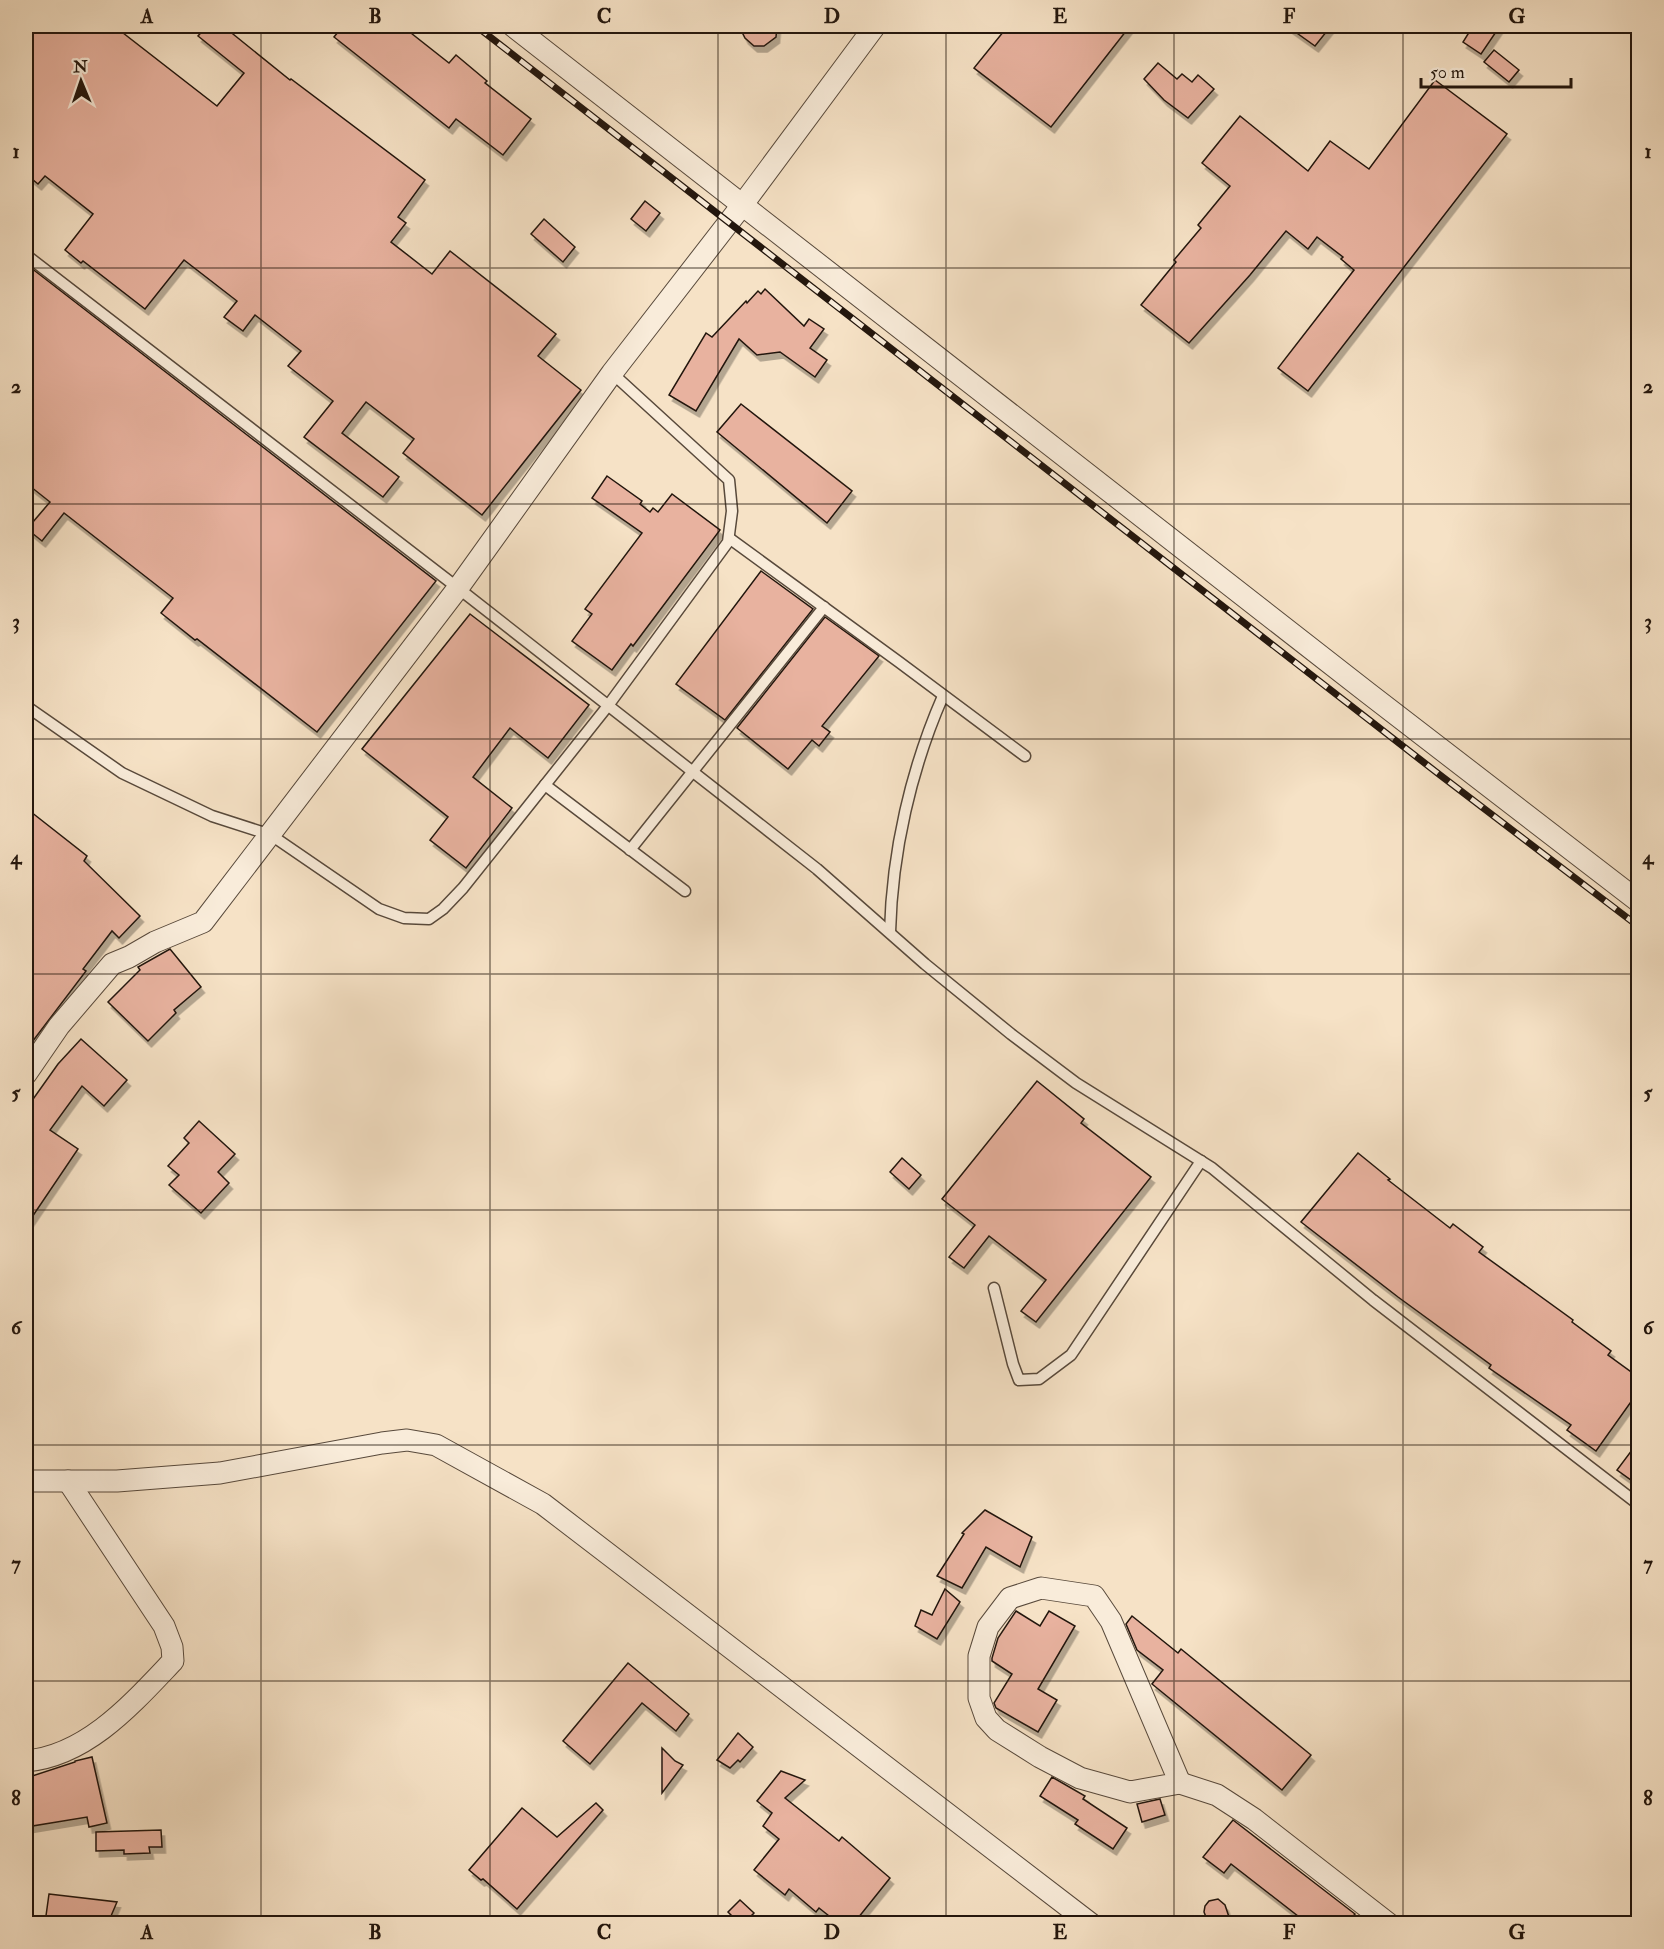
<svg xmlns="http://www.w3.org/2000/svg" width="1664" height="1949" font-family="'IM FELL Double Pica',serif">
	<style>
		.building { fill: #e8b29f; stroke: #23160d; stroke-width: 1.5; filter: url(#shadow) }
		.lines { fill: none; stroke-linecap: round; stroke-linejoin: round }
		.service-casing { stroke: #58493b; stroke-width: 13 }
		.minor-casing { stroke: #58493b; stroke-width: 23 }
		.service { stroke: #f9ecda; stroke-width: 10 }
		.minor { stroke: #f9ecda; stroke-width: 21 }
		.rail-casing { stroke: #23160d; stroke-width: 7 }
		.rail { stroke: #f9ecda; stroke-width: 4.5; stroke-dasharray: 14; stroke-linecap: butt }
		.grid { fill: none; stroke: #23160d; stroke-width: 1.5; stroke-opacity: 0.55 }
		.neatline { fill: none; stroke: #23160d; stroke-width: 2 }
		.grid-label { font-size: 20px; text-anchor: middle; font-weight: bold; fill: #23160d }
	</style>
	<defs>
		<filter id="shadow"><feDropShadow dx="3.5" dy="6" stdDeviation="0" flood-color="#0004"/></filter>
	</defs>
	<rect width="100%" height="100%" fill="#f6e2c6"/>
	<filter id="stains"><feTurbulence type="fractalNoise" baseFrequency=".00333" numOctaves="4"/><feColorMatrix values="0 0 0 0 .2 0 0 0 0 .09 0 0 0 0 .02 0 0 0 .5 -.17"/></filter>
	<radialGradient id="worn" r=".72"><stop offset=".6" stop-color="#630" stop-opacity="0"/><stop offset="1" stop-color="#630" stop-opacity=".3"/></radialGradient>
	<g class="building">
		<polygon points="26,26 114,26 217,106 244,73 198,36 207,26 223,26 290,80 291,79 425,180 398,217 406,223 391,242 432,274 450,251 556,334 538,356 581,390 482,515 403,453 414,439 366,402 342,433 399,477 383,497 304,437 333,401 288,366 301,351 255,315 243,331 224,317 237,301 184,260 145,309 83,261 81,263 65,250 93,214 45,176 38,184 26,174 26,152 33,142 26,136"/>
		<polygon points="343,26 402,26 449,63 456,55 487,81 485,83 531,119 503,155 456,119 449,128 334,37"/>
		<polygon points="739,26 777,26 776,37 764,46 754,46 745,38"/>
		<polygon points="1008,26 1130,26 1051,127 974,68"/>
		<polygon points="1287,26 1331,26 1315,46"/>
		<polygon points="1473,26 1500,26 1481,54 1463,42"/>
		<polygon points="1494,50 1519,70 1509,82 1484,62"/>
		<polygon points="1158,63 1177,79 1182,74 1192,82 1198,75 1214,89 1188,118 1164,100 1144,79"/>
		<polygon points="1435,80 1507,134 1308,391 1278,368 1354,270 1341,259 1343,257 1317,237 1308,249 1286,231 1250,275 1189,343 1141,305 1176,262 1174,260 1201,228 1198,225 1230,186 1202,163 1240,116 1308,171 1330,141 1369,169"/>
		<polygon points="645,201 660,213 646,231 631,219"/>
		<polygon points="544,219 575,247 563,262 531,234"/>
		<polygon points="26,264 436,581 317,732 197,639 195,640 161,613 173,598 64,513 42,541 27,529 50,502 26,483"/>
		<polygon points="765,289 804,326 809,319 824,329 810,348 827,360 815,377 780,352 757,355 739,339 696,411 669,395 706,333 712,337 746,301 747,303 758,291 761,294"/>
		<polygon points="741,404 852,491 827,523 717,432"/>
		<polygon points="607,476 642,501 640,504 650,512 653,508 658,512 672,494 720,530 633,646 631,644 612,670 572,641 592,614 585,609 642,533 592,498"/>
		<polygon points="761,571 813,609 725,720 676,684"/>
		<polygon points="470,614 589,705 548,758 510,728 473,777 512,808 466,868 430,840 448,817 362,749"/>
		<polygon points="825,617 879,656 822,726 830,732 819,746 812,740 788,769 737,728"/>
		<polygon points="26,808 87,856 84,861 140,916 119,938 112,931 83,969 86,971 26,1050"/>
		<polygon points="170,949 201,987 174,1010 176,1013 148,1041 108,1002 140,970 138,967"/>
		<polygon points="81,1039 127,1080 104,1106 82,1086 50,1130 78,1149 26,1226 26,1182 33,1171 26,1165 26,1109 58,1064"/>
		<polygon points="1037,1081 1084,1119 1081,1123 1151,1177 1036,1322 1021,1311 1046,1280 989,1236 964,1268 949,1257 975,1225 942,1199"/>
		<polygon points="199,1121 235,1154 218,1172 229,1183 201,1213 169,1185 179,1175 168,1166 189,1143 184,1138"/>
		<polygon points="1358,1153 1390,1179 1388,1180 1450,1228 1453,1224 1483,1247 1479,1252 1573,1320 1572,1322 1611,1351 1608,1355 1638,1377 1638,1392 1596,1451 1567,1430 1571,1425 1489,1368 1491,1365 1398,1297 1301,1222"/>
		<polygon points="902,1158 921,1175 909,1189 890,1172"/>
		<polygon points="1638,1442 1638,1485 1617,1470"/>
		<polygon points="985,1510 1032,1537 1020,1567 986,1547 962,1588 937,1576 964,1534 962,1533"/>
		<polygon points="945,1589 960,1602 937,1639 915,1626 921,1610 932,1615"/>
		<polygon points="1016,1611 1040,1626 1049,1611 1075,1626 1038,1689 1057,1700 1038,1732 996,1708 994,1703 1012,1674 992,1661 992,1658 998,1638"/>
		<polygon points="1132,1616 1178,1653 1181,1649 1311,1755 1282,1790 1152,1684 1163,1670 1137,1650 1126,1624"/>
		<polygon points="628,1663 689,1714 676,1731 642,1703 590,1764 563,1741"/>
		<polygon points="738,1733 753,1747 740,1762 738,1760 730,1768 717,1760"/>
		<polygon points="662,1748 675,1761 683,1765 662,1793"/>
		<polygon points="92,1757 107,1823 89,1827 87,1817 26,1827 26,1778 75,1762 75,1761"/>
		<polygon points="781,1771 805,1780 785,1798 839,1841 842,1837 890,1878 854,1923 838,1923 819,1908 816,1912 789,1889 785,1895 754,1870 779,1839 763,1826 772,1813 757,1801"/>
		<polygon points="1052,1777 1085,1796 1083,1799 1127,1828 1113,1849 1075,1824 1078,1820 1040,1796"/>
		<polygon points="1160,1799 1165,1815 1142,1822 1137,1804"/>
		<polygon points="596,1803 603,1810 517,1909 483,1879 481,1880 469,1870 522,1808 557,1837"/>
		<polygon points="1233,1820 1355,1914 1347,1923 1307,1923 1231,1864 1224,1873 1203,1857"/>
		<polygon points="161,1830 162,1847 149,1847 150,1853 124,1854 124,1850 96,1851 96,1832"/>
		<polygon points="49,1894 117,1902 108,1923 45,1923"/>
		<polygon points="1218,1899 1225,1905 1231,1923 1210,1921 1206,1917 1204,1912 1205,1906 1209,1901"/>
		<polygon points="740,1900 754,1913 744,1923 739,1923 728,1912"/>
	</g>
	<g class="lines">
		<defs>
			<g id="service">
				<polyline points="26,255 458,588 817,869 925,964 1011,1034 1076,1083 1212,1168 1373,1300 1638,1504"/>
				<polyline points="729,538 899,662 1025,756"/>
				<polyline points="26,706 122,773 212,816 271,835 379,909 404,918 429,919 443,909 463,888 607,707 728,542 732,511 729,480 612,373"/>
				<polyline points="545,785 685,891"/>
				<polyline points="630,850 824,607"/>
				<path d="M 890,932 C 892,852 911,769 943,696"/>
				<polyline points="994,1288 1013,1364 1019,1380 1039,1379 1071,1355 1201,1161"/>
			</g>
			<g id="minor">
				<polyline points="513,26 1368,693 1638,901"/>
				<polyline points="26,1074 59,1026 112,964 129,957 155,942 203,922 458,588 612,373 743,204 875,26"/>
				<polyline points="26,1481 117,1481 220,1473 382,1443 407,1440 436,1445 543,1504 1091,1924"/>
				<polygon points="1041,1588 1094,1596 1111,1621 1180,1783 1130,1792 1080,1778 1040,1757 997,1730 986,1718 979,1698 979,1656 988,1627 1010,1598"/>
				<path d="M 26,1761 C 87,1756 133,1703 173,1661 L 172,1647 L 164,1626 L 68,1481"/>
				<polyline points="1180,1783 1217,1795 1254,1819 1389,1924"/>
			</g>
		</defs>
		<use href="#service" class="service-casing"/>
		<use href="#minor" class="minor-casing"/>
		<use href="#service" class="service"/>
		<use href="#minor" class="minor"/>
		<defs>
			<polyline id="rail" points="476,26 1440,775 1638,926"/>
		</defs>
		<use href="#rail" class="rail-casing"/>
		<use href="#rail" class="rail"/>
	</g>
	<path class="grid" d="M 261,26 L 261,1924M 490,26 L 490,1924M 718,26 L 718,1924M 946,26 L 946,1924M 1174,26 L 1174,1924M 1403,26 L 1403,1924M 26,268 L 1638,268M 26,504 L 1638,504M 26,739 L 1638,739M 26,974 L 1638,974M 26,1210 L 1638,1210M 26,1445 L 1638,1445M 26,1681 L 1638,1681"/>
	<rect width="1664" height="1949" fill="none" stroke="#f6e2c6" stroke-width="66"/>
	<g transform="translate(81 81) rotate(358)" stroke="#f9ecda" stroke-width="4.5" paint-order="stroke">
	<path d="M0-4.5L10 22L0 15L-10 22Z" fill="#23160d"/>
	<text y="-9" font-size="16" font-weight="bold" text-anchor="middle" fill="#23160d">N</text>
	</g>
	<path d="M1421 78v9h150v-9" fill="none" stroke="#23160d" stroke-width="3"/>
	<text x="1430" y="78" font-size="18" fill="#23160d" stroke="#f9ecda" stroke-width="4.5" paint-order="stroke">50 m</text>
	<rect x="33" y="33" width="1598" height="1883" class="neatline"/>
	<g class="grid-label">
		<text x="147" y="23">A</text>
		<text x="375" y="23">B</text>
		<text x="604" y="23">C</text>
		<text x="832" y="23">D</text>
		<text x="1060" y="23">E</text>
		<text x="1289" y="23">F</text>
		<text x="1517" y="23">G</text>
		<text x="16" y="158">1</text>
		<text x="1648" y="158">1</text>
		<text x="16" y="393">2</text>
		<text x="1648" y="393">2</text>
		<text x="16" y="628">3</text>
		<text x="1648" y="628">3</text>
		<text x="16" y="864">4</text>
		<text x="1648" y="864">4</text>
		<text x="16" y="1099">5</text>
		<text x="1648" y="1099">5</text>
		<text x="16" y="1334">6</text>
		<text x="1648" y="1334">6</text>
		<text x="16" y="1570">7</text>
		<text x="1648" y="1570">7</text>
		<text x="16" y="1805">8</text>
		<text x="1648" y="1805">8</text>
		<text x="147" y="1939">A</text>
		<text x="375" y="1939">B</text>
		<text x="604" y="1939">C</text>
		<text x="832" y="1939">D</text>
		<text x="1060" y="1939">E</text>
		<text x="1289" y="1939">F</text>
		<text x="1517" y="1939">G</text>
	</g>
	<rect width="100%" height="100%" filter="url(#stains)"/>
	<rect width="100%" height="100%" fill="url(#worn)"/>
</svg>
